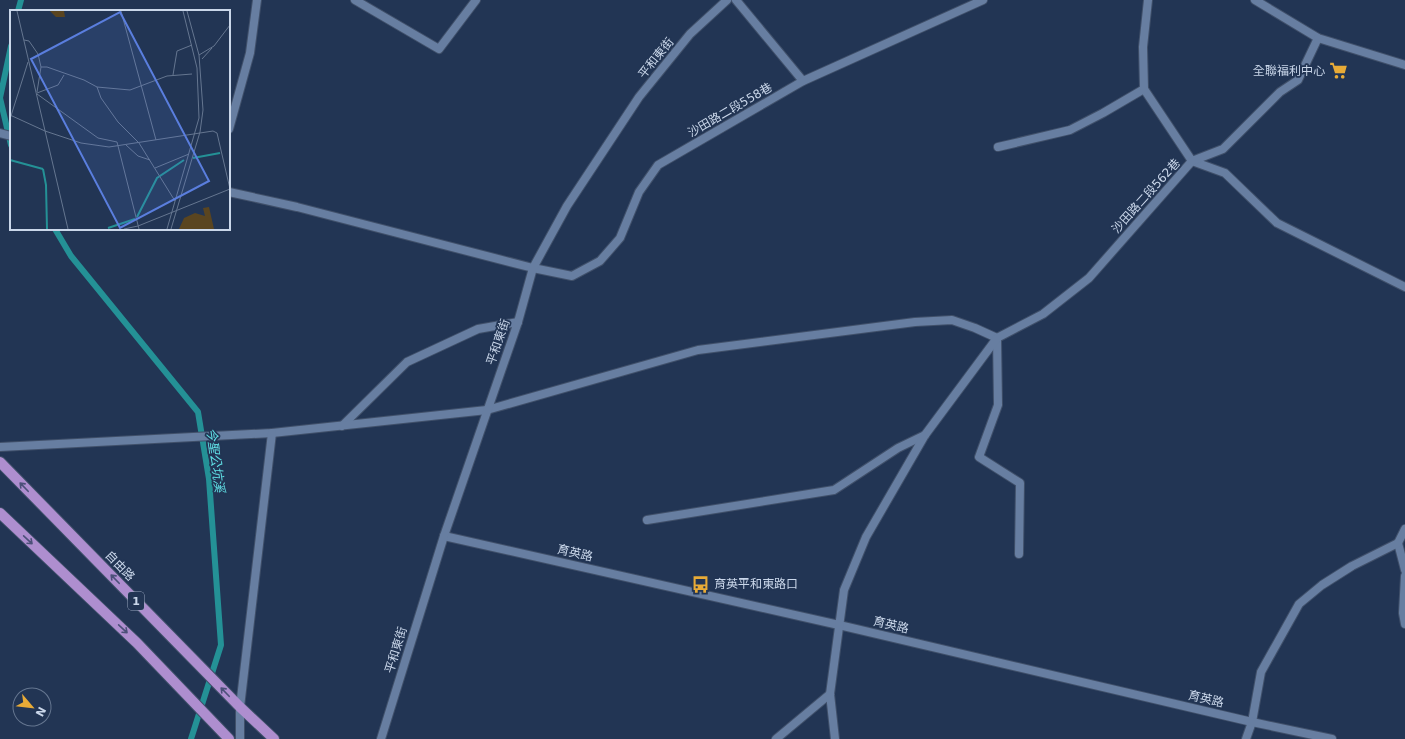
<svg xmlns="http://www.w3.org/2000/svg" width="1405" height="739" font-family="'DejaVu Sans','Noto Sans TC',sans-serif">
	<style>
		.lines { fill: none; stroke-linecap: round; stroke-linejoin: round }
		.stream { stroke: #249196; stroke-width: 6 }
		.service-casing { stroke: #40506a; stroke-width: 10 }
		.minor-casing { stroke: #40506a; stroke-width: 10 }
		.primary-casing { stroke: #40506a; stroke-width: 12 }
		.service { stroke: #677ea1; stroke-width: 8 }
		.minor { stroke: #677ea1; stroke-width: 8 }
		.primary { stroke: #ae8ecf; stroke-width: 10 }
		.oneway { stroke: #4c5079 }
		.labels { text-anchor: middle; stroke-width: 3.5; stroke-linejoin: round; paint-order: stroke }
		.shield { fill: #223554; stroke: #98a6bd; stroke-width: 1 }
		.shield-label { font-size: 11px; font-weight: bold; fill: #cad7ea }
		.street-label { font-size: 12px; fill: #cad7ea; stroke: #223554 }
		.poi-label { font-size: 12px; fill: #cad7ea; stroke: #223554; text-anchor: end }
		.water-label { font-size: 13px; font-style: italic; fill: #60dee4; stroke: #223554 }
		.inset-river { fill: none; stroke: #249196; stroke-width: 2 }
		.inset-road { fill: none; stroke: #657690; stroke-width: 1 }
		.view { fill: #5a7ede; fill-opacity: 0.15; stroke: #5a7ede; stroke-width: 2 }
		.inset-edge { fill: none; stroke: #cad7ea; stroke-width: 2 }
	</style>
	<rect width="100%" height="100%" fill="#223554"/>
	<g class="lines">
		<g class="stream">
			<polyline points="18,11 21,0"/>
			<polyline points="11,46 0,98 11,145"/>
			<polyline points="55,229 71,256 198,412 209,479 221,645 191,739"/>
		</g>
		<defs>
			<g id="service">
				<polyline points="355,0 439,49 476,0"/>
				<polyline points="736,0 803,81"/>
				<polyline points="229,129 250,53 257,0"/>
				<polyline points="998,147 1070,130 1103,113 1144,89"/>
				<polyline points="1192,161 1225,173 1277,223 1405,287"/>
				<polyline points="997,338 998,405 979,457 1020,483 1019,554"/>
				<polyline points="647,520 834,490 898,448 925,435"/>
				<polyline points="1398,543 1405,570"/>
				<polyline points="1405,576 1403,613 1405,624"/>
				<polyline points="776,739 830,694"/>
				<polyline points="1246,739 1252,722 1261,672 1299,604 1322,585 1352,566 1398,543 1405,529"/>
			</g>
			<g id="minor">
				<polyline points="1148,0 1143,47 1144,89 1192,161"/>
				<polyline points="1255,0 1318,38 1405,65"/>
				<polyline points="0,133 11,136"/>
				<polyline points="229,192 297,207 533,268 572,276 600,261 620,238 639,192 658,165 803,81 983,0"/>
				<polyline points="342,426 407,362 478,329 518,322"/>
				<polyline points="0,447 272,433 487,410 698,350 915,322 952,320 975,328 997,338"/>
				<polyline points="444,536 839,625 1252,722 1332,739"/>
				<polyline points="240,739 240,707 272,433"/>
				<polyline points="381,739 444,536 518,322 533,268 567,206 639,97 690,34 727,0"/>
				<polyline points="835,739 830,694 844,590 866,537 925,435 997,338 1043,314 1089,278 1192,161 1223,149 1280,92 1298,80 1318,38"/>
			</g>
			<g id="primary">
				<polyline points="0,462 240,707 274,739"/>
				<polyline points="0,513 137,643 229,739"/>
			</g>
		</defs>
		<use href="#service" class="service-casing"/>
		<use href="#minor" class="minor-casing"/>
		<use href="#primary" class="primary-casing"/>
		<use href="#service" class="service"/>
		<use href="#minor" class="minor"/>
		<use href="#primary" class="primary"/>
	</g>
	<defs><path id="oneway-shaft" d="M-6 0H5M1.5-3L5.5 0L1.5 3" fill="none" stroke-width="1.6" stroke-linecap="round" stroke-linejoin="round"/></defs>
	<g class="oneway">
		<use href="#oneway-shaft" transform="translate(24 487) rotate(-134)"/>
		<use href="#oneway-shaft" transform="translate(28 540) rotate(43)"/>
		<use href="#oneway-shaft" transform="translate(115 579) rotate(-134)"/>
		<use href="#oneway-shaft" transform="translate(123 629) rotate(43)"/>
		<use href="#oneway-shaft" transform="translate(225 692) rotate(-134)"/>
	</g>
	<defs>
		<symbol id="supermarket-bare" viewBox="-9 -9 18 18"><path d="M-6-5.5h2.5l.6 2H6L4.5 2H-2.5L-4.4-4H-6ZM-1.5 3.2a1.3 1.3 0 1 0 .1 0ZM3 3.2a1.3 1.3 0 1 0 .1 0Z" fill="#e8ab37" stroke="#223554" stroke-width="2.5" paint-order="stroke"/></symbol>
		<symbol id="bus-bare" viewBox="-9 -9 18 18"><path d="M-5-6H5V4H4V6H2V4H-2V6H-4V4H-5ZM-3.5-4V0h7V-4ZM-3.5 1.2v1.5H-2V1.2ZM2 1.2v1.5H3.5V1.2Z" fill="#e8ab37" stroke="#223554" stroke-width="2.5" paint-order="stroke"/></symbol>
	</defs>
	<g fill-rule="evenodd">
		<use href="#supermarket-bare" x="1326" y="58" width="25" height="25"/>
		<use href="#bus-bare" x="688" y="572" width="25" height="25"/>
	</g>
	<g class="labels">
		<rect class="shield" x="128" y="592" width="16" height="18" rx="3"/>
		<g class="shield-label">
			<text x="136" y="605">1</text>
		</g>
		<g class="street-label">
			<text transform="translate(656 58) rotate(-51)" y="4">平和東街</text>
			<text transform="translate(730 110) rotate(-30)" y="4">沙田路二段558巷</text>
			<text transform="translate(1146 196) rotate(-48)" y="4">沙田路二段562巷</text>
			<text transform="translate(498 342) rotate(-71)" y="4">平和東街</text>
			<text transform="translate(575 553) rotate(13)" y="4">育英路</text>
			<text transform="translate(120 566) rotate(46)" y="4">自由路</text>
			<text transform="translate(891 625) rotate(13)" y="4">育英路</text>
			<text transform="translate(396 650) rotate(-73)" y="4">平和東街</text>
			<text transform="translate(1206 699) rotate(13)" y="4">育英路</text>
		</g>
		<g class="poi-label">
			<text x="1325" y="75">全聯福利中心</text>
			<text x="714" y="588" text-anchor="start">育英平和東路口</text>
		</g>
		<g class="water-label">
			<text transform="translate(216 460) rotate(82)" y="5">今聖公坑溪</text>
		</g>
	</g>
	<g transform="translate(10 10)">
		<rect width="220" height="220" fill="#223554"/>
		<path d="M 40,1 L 54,1 L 55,7 L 46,7 ZM 199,197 L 204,219 L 169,219 L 174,208 L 185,203 L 195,206 L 193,198 Z" fill="#5a4520"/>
		<path class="inset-river" d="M 183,148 L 210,143M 0,150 L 33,159M 33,159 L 36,175 L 37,219M 127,207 L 147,168 L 174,150M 98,218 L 125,209"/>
		<path class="inset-road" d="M 7,1 L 58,219M 111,1 L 146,130M 14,30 L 19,31 L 28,44 L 31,57 L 27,82M 189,45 L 204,36 L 220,15M 192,49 L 202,38M 31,57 L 37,57 L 74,70 L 87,77 L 120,80 L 157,66 L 182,64M 163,65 L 167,41 L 182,35M 87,77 L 91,88 L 108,112 L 129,133 L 165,191M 27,83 L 48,75 L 54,65M 27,84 L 88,128 L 107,132 L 129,219M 0,105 L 35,121 L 71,133 L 99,137 L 203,121 L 207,123 L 220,179M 0,109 L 18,52M 116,135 L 128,146 L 140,150M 145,158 L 179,144M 114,219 L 128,216 L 220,179M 157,219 L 189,108 L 187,58 L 173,1M 161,219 L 190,122 L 193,100 L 189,45 L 177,1"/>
		<path class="view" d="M 110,2 L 199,171 L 110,218 L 21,49 Z"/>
		<rect width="220" height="220" class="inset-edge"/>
	</g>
	<g transform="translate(32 707) rotate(118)"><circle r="19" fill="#223554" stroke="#657690"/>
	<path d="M0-3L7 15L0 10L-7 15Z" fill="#e8ab37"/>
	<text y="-6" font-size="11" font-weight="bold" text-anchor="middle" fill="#cad7ea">N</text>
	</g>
</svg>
